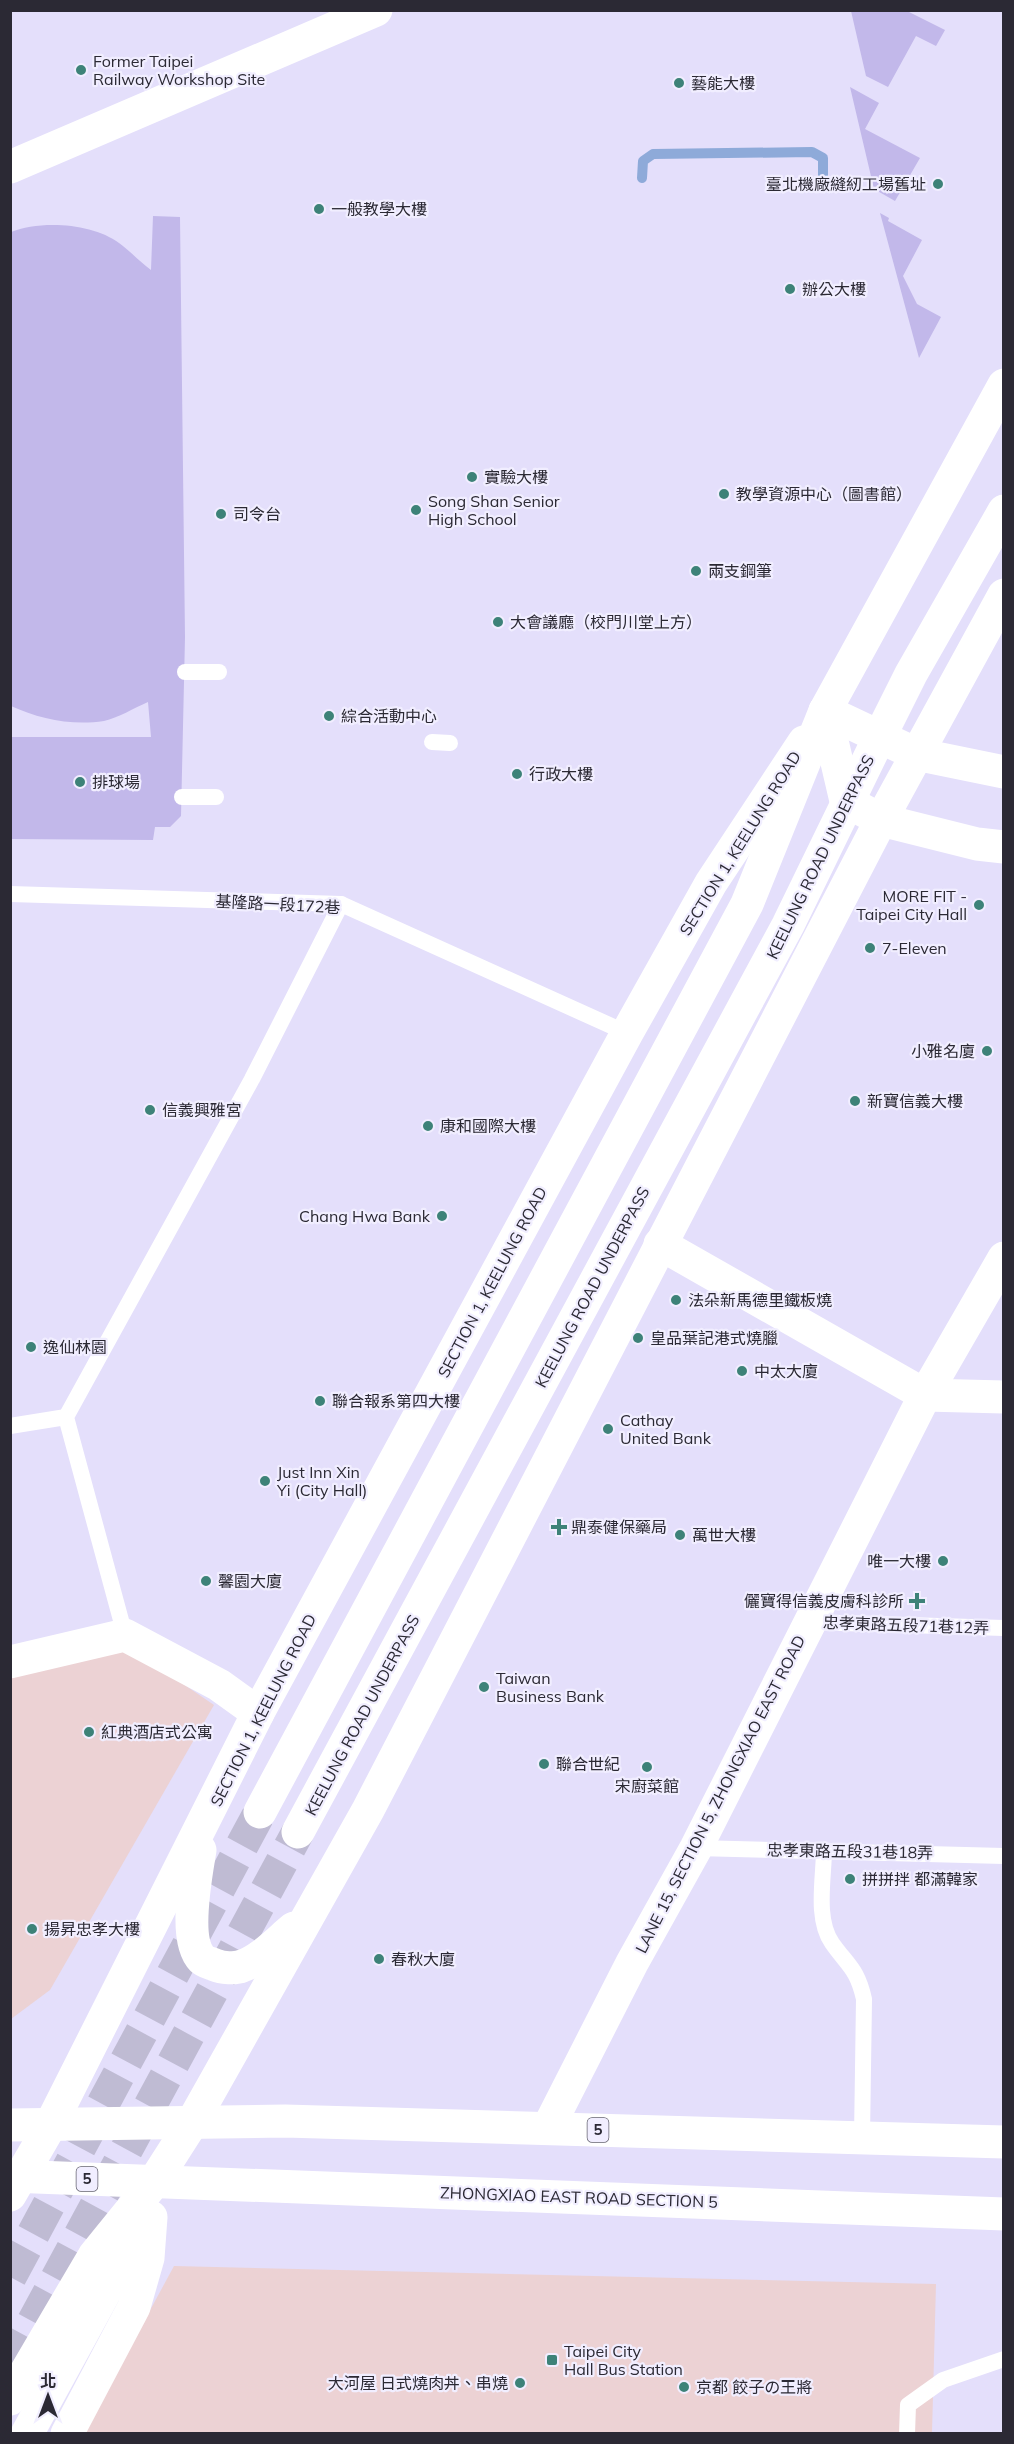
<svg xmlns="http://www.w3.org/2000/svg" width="1014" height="2444" font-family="Mulish,'Noto Sans TC','Noto Sans JP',sans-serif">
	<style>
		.commercial { fill: #ecd2d4 }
		.green { fill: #c2b8ea }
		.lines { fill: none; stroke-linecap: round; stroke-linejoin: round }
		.stream { stroke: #8eaad9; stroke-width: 10 }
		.primary-tunnel { stroke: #bfbbd3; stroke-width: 33; stroke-dasharray: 33 16; stroke-linecap: butt }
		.lane { stroke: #fff; stroke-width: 16 }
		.street { stroke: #fff; stroke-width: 33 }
		.secondary { stroke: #fff; stroke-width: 33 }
		.primary { stroke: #fff; stroke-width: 33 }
		.highway { stroke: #fff; stroke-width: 33 }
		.poi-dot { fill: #3d8278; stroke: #f1eeff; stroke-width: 2 }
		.labels { text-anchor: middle; stroke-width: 4.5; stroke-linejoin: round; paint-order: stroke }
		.shield { fill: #f1eeff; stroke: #666471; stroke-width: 1.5 }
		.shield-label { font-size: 15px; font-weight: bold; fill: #2b2934 }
		.poi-label { font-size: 16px; fill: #2b2934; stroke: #f1eeff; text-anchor: start }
		.street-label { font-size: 16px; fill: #2b2934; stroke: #f1eeff }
	</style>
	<rect width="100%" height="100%" fill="#e4dffb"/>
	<g class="commercial">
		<polygon points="126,1645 214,1705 50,1990 11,2019 11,1675"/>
		<polygon points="174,2266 936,2284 932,2433 83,2434"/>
	</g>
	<g class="green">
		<polygon points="851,11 907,11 945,30 936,46 916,36 888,87 866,76"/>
		<polygon points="850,87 879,103 865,129 920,158 895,201 874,189"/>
		<polygon points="880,213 889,218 888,221 922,240 903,276 917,304 941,317 919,358"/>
		<path d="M 153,216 L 180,217 L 185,637 L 181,816 L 170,827 L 155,827 L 153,840 L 11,839 L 11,737 L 151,737 L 148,702 C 134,708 118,718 104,721 C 72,726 39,719 11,706 L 11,232 C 40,220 93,223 119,243 C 130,251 140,262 151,270 Z"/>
	</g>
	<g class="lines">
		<polyline class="stream" points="642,178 643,161 653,154 812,152 823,158 823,175"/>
		<g class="primary-tunnel">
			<polyline points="10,2277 260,1812"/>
			<polyline points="10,2365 298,1832"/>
		</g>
		<g class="lane">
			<polyline points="185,672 219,672"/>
			<polyline points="432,742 450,743"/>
			<polyline points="182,797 216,797"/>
			<polyline points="10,894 341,904 627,1033"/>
			<polyline points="10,1426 66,1417"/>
			<polyline points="809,1622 1004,1628"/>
			<polyline points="125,1635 66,1417 252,1079 341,904"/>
			<polyline points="696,1848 1004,1856"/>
			<path d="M 824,1850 C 824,1877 815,1919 832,1943 C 848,1966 857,1968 864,1999 L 862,2138"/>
			<polyline points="907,2434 908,2405 943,2380 1004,2359"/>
		</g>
		<g class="street">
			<polyline points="10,167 376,10"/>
			<polyline points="660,1244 925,1395 1004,1397"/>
			<polyline points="10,1662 125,1635 219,1685 258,1713"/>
			<polyline points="548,2128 632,1963 696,1848 925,1395 1004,1258"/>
		</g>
		<g class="secondary">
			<polyline points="825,711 846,801 881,820 977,844 1004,847"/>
			<polyline points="825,711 916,754 1004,772"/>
			<path d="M 200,1850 C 196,1875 183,1940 202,1959 C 205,1962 211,1963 215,1965 C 222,1968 235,1969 242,1966 C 261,1960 279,1940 294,1928"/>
			<polyline points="10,2195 50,2126 258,1713 627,1033 711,883 804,742"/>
			<polyline points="10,2399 94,2256 154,2182 193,2121 368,1810 881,820 1004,595"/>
			<polyline points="27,2434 124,2257 142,2212"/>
			<polyline points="67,2434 134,2307 148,2258 151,2217"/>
		</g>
		<g class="primary">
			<polyline points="260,1812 747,904 825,711 1004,385"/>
			<polyline points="298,1832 788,925 879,738"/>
			<polyline points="10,2125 285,2121 1004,2142"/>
			<polyline points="10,2176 1004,2214"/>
		</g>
		<polyline class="highway" points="879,738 911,674 1004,511"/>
	</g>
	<g class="poi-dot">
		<circle cx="81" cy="70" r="6"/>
		<circle cx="679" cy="83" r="6"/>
		<circle cx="938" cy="184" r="6"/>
		<circle cx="319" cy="209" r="6"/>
		<circle cx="790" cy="289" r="6"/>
		<circle cx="472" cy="477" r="6"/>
		<circle cx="724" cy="494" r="6"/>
		<circle cx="416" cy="510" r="6"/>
		<circle cx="221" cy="514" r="6"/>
		<circle cx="696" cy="571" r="6"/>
		<circle cx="498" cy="622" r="6"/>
		<circle cx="329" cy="716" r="6"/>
		<circle cx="517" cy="774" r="6"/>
		<circle cx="80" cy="782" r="6"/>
		<circle cx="979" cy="905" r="6"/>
		<circle cx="870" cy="948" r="6"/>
		<circle cx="987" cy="1051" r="6"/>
		<circle cx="855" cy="1101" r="6"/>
		<circle cx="150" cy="1110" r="6"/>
		<circle cx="428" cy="1126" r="6"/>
		<circle cx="442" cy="1216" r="6"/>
		<circle cx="676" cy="1300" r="6"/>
		<circle cx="638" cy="1338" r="6"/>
		<circle cx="31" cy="1347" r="6"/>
		<circle cx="742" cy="1371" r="6"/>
		<circle cx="320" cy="1401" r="6"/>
		<circle cx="608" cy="1429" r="6"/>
		<circle cx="265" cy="1481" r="6"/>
		<path d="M556 1518h6v6h6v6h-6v6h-6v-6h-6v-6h6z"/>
		<circle cx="680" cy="1535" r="6"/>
		<circle cx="943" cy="1561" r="6"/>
		<circle cx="206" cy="1581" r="6"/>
		<path d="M914 1592h6v6h6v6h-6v6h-6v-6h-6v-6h6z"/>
		<circle cx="484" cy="1687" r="6"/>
		<circle cx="89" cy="1732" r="6"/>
		<circle cx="544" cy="1764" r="6"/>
		<circle cx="647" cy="1767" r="6"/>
		<circle cx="850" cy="1879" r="6"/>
		<circle cx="32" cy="1929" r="6"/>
		<circle cx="379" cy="1959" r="6"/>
		<rect x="546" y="2354" width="12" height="12" rx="3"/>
		<circle cx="520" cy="2383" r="6"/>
		<circle cx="684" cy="2387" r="6"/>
	</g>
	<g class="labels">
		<g class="shield">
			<rect x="587.5" y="2118" width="21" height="24" rx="4.5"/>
			<rect x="76.5" y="2167" width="21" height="24" rx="4.5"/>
		</g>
		<g class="shield-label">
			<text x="598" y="2135">5</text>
			<text x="87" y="2184">5</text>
		</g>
		<g class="poi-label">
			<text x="93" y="67">Former Taipei<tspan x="93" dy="18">Railway Workshop Site</tspan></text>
			<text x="691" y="89">藝能大樓</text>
			<text x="926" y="190" text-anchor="end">臺北機廠縫紉工場舊址</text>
			<text x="331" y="215">一般教學大樓</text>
			<text x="802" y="295">辦公大樓</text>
			<text x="484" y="483">實驗大樓</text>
			<text x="736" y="500">教學資源中心（圖書館）</text>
			<text x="428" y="507">Song Shan Senior<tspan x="428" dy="18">High School</tspan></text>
			<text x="233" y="520">司令台</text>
			<text x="708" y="577">兩支鋼筆</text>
			<text x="510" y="628">大會議廳（校門川堂上方）</text>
			<text x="341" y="722">綜合活動中心</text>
			<text x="529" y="780">行政大樓</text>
			<text x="92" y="788">排球場</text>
			<text x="967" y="902" text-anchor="end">MORE FIT -<tspan x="967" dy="18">Taipei City Hall</tspan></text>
			<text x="882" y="954">7-Eleven</text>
			<text x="975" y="1057" text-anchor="end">小雅名廈</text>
			<text x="867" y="1107">新寶信義大樓</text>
			<text x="162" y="1116">信義興雅宮</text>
			<text x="440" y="1132">康和國際大樓</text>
			<text x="430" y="1222" text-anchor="end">Chang Hwa Bank</text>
			<text x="688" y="1306">法朵新馬德里鐵板燒</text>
			<text x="650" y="1344">皇品葉記港式燒臘</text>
			<text x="43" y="1353">逸仙林園</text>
			<text x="754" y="1377">中太大廈</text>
			<text x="332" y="1407">聯合報系第四大樓</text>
			<text x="620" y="1426">Cathay<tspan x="620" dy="18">United Bank</tspan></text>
			<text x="277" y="1478">Just Inn Xin<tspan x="277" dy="18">Yi (City Hall)</tspan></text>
			<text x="571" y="1533">鼎泰健保藥局</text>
			<text x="692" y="1541">萬世大樓</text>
			<text x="931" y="1567" text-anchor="end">唯一大樓</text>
			<text x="218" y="1587">馨園大廈</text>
			<text x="904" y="1607" text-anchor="end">儷寶得信義皮膚科診所</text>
			<text x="496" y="1684">Taiwan<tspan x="496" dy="18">Business Bank</tspan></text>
			<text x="101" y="1738">紅典酒店式公寓</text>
			<text x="556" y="1770">聯合世紀</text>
			<text x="647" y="1792" text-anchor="middle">宋廚菜館</text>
			<text x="862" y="1885">拼拼拌 都滿韓家</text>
			<text x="44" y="1935">揚昇忠孝大樓</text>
			<text x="391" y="1965">春秋大廈</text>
			<text x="564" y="2357">Taipei City<tspan x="564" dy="18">Hall Bus Station</tspan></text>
			<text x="508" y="2389" text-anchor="end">大河屋 日式燒肉丼、串燒</text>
			<text x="696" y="2393">京都 餃子の王將</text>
		</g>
		<g class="street-label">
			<text transform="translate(740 843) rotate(-58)" y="6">SECTION 1, KEELUNG ROAD</text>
			<text transform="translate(820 857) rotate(-64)" y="6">KEELUNG ROAD UNDERPASS</text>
			<text transform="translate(278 904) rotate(3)" y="6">基隆路一段172巷</text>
			<text transform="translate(492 1282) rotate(-62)" y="6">SECTION 1, KEELUNG ROAD</text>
			<text transform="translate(592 1287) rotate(-62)" y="6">KEELUNG ROAD UNDERPASS</text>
			<text transform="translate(906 1625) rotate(2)" y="6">忠孝東路五段71巷12弄</text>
			<text transform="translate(263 1710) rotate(-63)" y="6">SECTION 1, KEELUNG ROAD</text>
			<text transform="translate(362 1715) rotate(-62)" y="6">KEELUNG ROAD UNDERPASS</text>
			<text transform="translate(720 1794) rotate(-63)" y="6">LANE 15, SECTION 5, ZHONGXIAO EAST ROAD</text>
			<text transform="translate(850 1851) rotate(1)" y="6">忠孝東路五段31巷18弄</text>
			<text transform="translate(579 2197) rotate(2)" y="6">ZHONGXIAO EAST ROAD SECTION 5</text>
		</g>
	</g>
	<rect width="1014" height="2444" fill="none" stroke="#2b2934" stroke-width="24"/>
	<g transform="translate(48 2396)" stroke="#f1eeff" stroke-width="4.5" paint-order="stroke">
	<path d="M0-4.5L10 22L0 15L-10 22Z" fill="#2b2934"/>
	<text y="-9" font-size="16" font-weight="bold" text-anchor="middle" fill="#2b2934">北</text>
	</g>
</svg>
